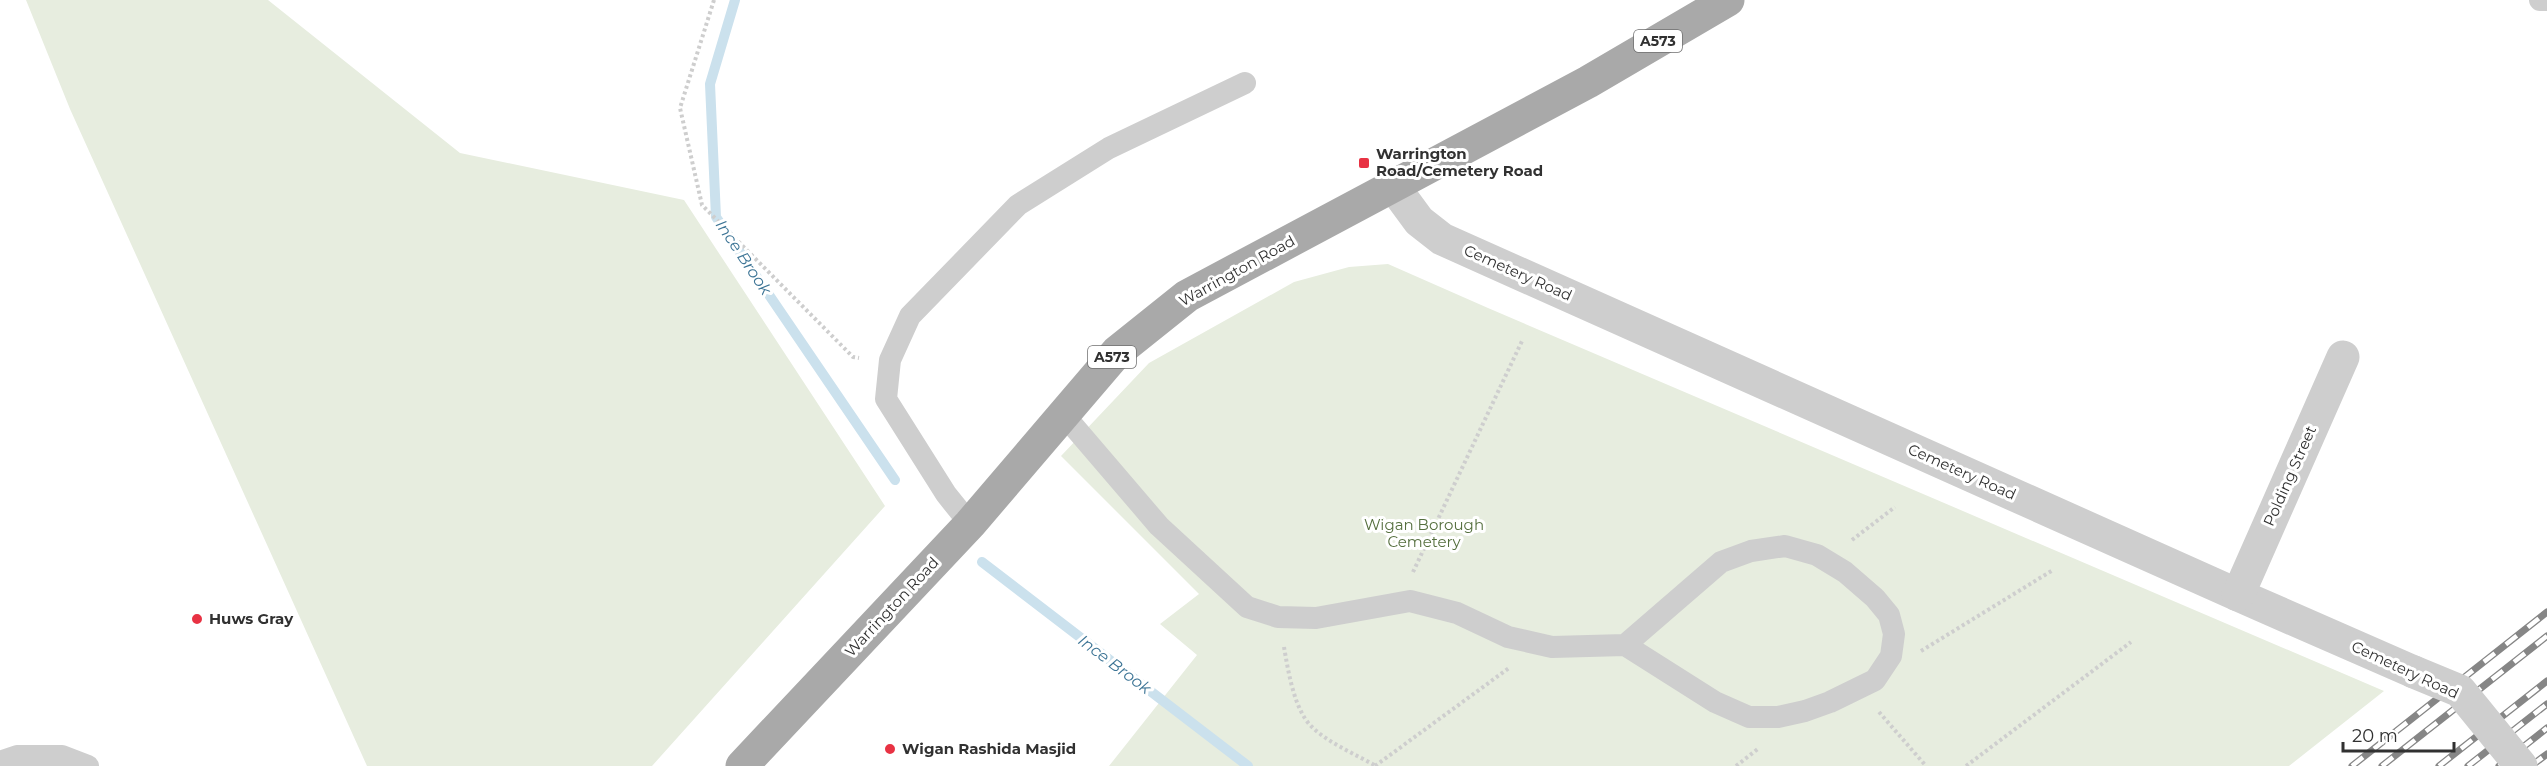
<svg xmlns="http://www.w3.org/2000/svg" width="2547" height="766" font-family="Montserrat,sans-serif">
	<style>
		.green { fill: #e7eddf }
		.lines { fill: none; stroke-linecap: round; stroke-linejoin: round }
		.stream { stroke: #cbe1ed; stroke-width: 10 }
		.path { stroke: #cecece; stroke-width: 4; stroke-dasharray: 3 3; stroke-linecap: butt }
		.lane { stroke: #cecece; stroke-width: 22 }
		.street { stroke: #cecece; stroke-width: 33 }
		.primary { stroke: #a9a9a9; stroke-width: 33 }
		.rail-casing { stroke: #868686; stroke-width: 7 }
		.rail { stroke: #fff; stroke-width: 4.5; stroke-dasharray: 14; stroke-linecap: butt }
		.street-bridge { stroke: #cecece; stroke-width: 33 }
		.poi-dot { fill: #e83243; stroke: #fff; stroke-width: 2 }
		.labels { text-anchor: middle; stroke-width: 6; stroke-linejoin: round; paint-order: stroke }
		.shield { fill: #fff; stroke: #6f6f6f; stroke-width: 1.5 }
		.shield-label { font-size: 14px; font-weight: bold; fill: #313131 }
		.poi-label { font-size: 15px; font-weight: bold; fill: #313131; stroke: #fff; text-anchor: start }
		.street-label { font-size: 15px; fill: #313131; stroke: #fff }
		.park-label { font-size: 15px; fill: #546e3d; stroke: #fff }
		.water-label { font-size: 16px; font-style: italic; fill: #3c7495; stroke: #fff }
	</style>
	<rect width="100%" height="100%" fill="#fff"/>
	<g class="green">
		<polygon points="26,0 268,0 460,153 684,200 885,506 652,766 367,766 70,109"/>
		<polygon points="1388,264 1488,308 2384,691 2289,766 1109,766 1197,655 1160,624 1199,594 1061,456 1149,363 1294,282 1349,267"/>
	</g>
	<g class="lines">
		<g class="stream">
			<polyline points="735,0 710,84 716,217 895,480"/>
			<polyline points="982,562 1248,766"/>
		</g>
		<g class="path">
			<polyline points="714,0 680,108 702,205 853,357 859,358"/>
			<polyline points="1852,540 1895,507"/>
			<polyline points="1413,572 1522,341"/>
			<path d="M 1284,647 C 1288,670 1294,709 1311,726 C 1328,743 1355,754 1376,766"/>
			<polyline points="1921,651 2053,570"/>
			<polyline points="1879,712 1926,766"/>
			<polyline points="1375,766 1509,668"/>
			<polyline points="1736,766 1759,748"/>
			<polyline points="1966,766 2131,642"/>
		</g>
		<g class="lane">
			<polyline points="2540,0 2547,0"/>
			<polyline points="1064,415 1159,526 1247,607 1278,617 1316,618 1410,601 1457,613 1508,637 1552,647 1625,645 1721,562 1751,551 1785,546 1817,555 1845,572 1875,598 1889,615 1894,634 1891,656 1875,680 1830,702 1805,711 1778,717 1749,717 1715,702 1625,645"/>
			<polyline points="970,524 946,494 886,399 890,360 910,316 1018,205 1109,148 1245,83"/>
			<polyline points="0,762 17,756 62,756 88,766"/>
		</g>
		<g class="street">
			<polyline points="1394,187 1419,221 1442,239 2238,595 2414,672"/>
			<polyline points="2238,595 2343,357"/>
		</g>
		<polyline class="primary" points="742,766 970,524 1117,352 1187,296 1588,82 1728,0"/>
		<defs>
			<g id="rail">
				<polyline points="2352,766 2547,612"/>
				<polyline points="2382,766 2547,636"/>
				<polyline points="2439,766 2547,681"/>
				<polyline points="2468,766 2547,704"/>
				<polyline points="2499,766 2547,728"/>
				<polyline points="2531,766 2547,754"/>
			</g>
		</defs>
		<use href="#rail" class="rail-casing"/>
		<use href="#rail" class="rail"/>
		<polyline class="street-bridge" points="2414,672 2460,691 2521,766"/>
	</g>
	<g class="poi-dot">
		<rect x="1358" y="157" width="12" height="12" rx="3"/>
		<circle cx="197" cy="619" r="6"/>
		<circle cx="890" cy="749" r="6"/>
	</g>
	<g class="labels">
		<g class="shield">
			<rect x="1634" y="30" width="48" height="22" rx="4.5"/>
			<rect x="1088" y="346" width="48" height="22" rx="4.5"/>
		</g>
		<g class="shield-label">
			<text x="1658" y="46">A573</text>
			<text x="1112" y="362">A573</text>
		</g>
		<g class="poi-label">
			<text x="1376" y="159">Warrington<tspan x="1376" dy="17">Road/Cemetery Road</tspan></text>
			<text x="209" y="624">Huws Gray</text>
			<text x="902" y="754">Wigan Rashida Masjid</text>
		</g>
		<g class="street-label">
			<text transform="translate(1237 271) rotate(-29)" y="5">Warrington Road</text>
			<text transform="translate(1518 273) rotate(24)" y="5">Cemetery Road</text>
			<text transform="translate(1962 472) rotate(24)" y="5">Cemetery Road</text>
			<text transform="translate(2290 476) rotate(-66)" y="5">Polding Street</text>
			<text transform="translate(892 607) rotate(-47)" y="5">Warrington Road</text>
			<text transform="translate(2405 670) rotate(25)" y="5">Cemetery Road</text>
		</g>
		<g class="park-label">
			<text x="1424" y="530">Wigan Borough<tspan x="1424" dy="17">Cemetery</tspan></text>
		</g>
		<g class="water-label">
			<text transform="translate(744 257) rotate(56)" y="6">Ince Brook</text>
			<text transform="translate(1115 664) rotate(37)" y="6">Ince Brook</text>
		</g>
	</g>
	<path d="M2343 742v9h111v-9" fill="none" stroke="#313131" stroke-width="3"/>
	<text x="2352" y="742" font-size="18" fill="#313131" stroke="#ffffff" stroke-width="4.5" paint-order="stroke">20 m</text>
</svg>
